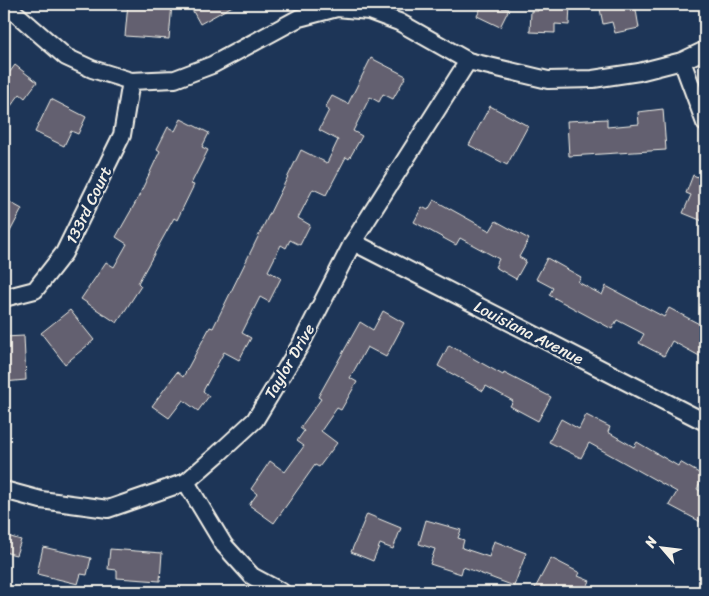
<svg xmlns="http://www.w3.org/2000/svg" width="709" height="596" font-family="Sriracha,sans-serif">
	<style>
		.building { fill: #64616f; stroke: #f4f1e8 }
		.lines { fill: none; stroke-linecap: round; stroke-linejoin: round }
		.street-casing { stroke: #f4f1e8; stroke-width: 20 }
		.street { stroke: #1d3557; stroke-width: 16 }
		.labels { text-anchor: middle; stroke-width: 5; stroke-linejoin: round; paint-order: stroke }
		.street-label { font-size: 16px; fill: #f4f1e8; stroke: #1d3557 }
	</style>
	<rect width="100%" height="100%" fill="#1d3557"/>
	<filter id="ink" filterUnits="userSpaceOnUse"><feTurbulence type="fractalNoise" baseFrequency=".02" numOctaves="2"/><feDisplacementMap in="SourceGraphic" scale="10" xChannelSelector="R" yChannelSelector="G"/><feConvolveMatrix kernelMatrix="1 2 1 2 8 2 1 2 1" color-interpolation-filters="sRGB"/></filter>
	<g filter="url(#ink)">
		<g class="building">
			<polygon points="128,4 172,4 169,39 125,36"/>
			<polygon points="189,4 236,4 200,24"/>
			<polygon points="483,4 504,4 502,8 509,9 500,27 477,16"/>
			<polygon points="538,4 570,4 569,25 555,24 555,33 530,32 531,11 538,11"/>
			<polygon points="599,4 635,4 639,28 615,33 612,22 603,24"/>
			<polygon points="371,58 406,76 393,99 383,94 379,102 370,97 353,131 362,136 349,159 346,157 326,195 313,189 298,218 310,225 300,245 290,240 286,248 281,245 268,271 281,278 269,302 260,297 242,333 251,338 239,360 224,352 203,391 209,396 198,411 183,400 169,418 152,406 177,372 183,377 210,327 213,328 301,150 327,163 338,140 319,130 329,110 325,108 332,96 348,104"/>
			<polygon points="15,65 37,82 25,98 20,94 4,115 4,80"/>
			<polygon points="51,99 86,117 78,134 71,131 64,146 35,132"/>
			<polygon points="490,106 528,126 507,165 469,145"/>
			<polygon points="663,109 666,150 569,156 567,121 607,119 607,127 639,124 638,112"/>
			<polygon points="181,119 209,133 202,147 208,150 191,184 194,185 177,220 174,218 138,283 141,286 117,323 81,299 106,262 114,267 127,244 116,237 137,200 160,151 157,149 168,127 175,131"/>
			<polygon points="693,175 705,180 705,222 683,213 691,195 686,193"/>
			<polygon points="4,199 22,209 4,243"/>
			<polygon points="434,200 490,231 496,221 529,239 519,257 526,261 516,279 495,267 499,259 460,238 456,245 414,222 422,207 428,210"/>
			<polygon points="547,258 581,277 578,282 602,295 606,286 664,317 669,308 705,327 705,359 672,341 664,356 639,343 644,334 617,320 612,329 549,295 553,288 536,279"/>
			<polygon points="70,310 94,340 65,364 41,333"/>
			<polygon points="383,311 404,323 386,357 367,347 350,378 357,382 341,410 337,408 321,431 337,443 319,467 315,465 274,523 249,505 257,494 251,489 270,461 285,472 304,446 297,441 304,431 300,428 321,399 318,397 360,322 373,330"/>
			<polygon points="24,336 26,380 4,382 4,337"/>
			<polygon points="449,345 503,375 504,373 551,397 538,421 510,406 513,401 486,386 483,391 438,366"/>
			<polygon points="586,415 610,427 608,432 634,447 637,442 678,466 680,462 704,476 697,489 705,494 705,514 701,522 669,505 677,492 589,443 581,458 549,442 561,419 579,429"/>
			<polygon points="367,514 401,528 393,549 380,544 373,561 351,552"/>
			<polygon points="426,520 461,530 458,538 464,540 462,548 489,557 494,541 526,553 514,586 463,567 461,574 430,564 435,549 419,544"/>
			<polygon points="4,535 21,540 16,555 4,552"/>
			<polygon points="43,547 91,558 87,575 81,574 78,584 37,574"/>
			<polygon points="110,549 162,553 160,581 117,578 117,570 108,569"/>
			<polygon points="551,558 580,573 578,576 590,581 584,592 533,592"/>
		</g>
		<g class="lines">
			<defs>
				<g id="street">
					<polyline points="5,4 66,57 92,69 131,81 175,79 212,65 299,18 337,8 369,11 399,22 468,61 548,80 593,79 639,72 682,61 705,50"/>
					<polyline points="682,61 705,123"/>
					<polyline points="353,242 705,422"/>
					<polyline points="4,298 35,290 64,253 122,135 131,81"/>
					<polyline points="186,482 224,545 252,576 282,592"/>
					<polyline points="4,490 41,500 108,509 186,482 217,455 255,420 301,344 353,242 468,61"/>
				</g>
			</defs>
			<use href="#street" class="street-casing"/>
			<use href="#street" class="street"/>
		</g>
	</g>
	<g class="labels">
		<g class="street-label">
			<text transform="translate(88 205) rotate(-64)" y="6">133rd Court</text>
			<text transform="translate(529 332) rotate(27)" y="6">Louisiana Avenue</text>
			<text transform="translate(289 361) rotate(-60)" y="6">Taylor Drive</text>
		</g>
	</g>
	<rect width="709" height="596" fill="none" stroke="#1d3557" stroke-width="20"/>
	<rect x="10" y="10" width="689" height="576" fill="none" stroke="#f4f1e8" stroke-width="2" filter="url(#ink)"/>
	<g transform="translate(662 548) rotate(298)" stroke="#1d3557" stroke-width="4" paint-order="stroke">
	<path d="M0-4L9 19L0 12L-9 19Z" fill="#f4f1e8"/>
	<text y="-8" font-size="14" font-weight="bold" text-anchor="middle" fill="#f4f1e8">N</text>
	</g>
</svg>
